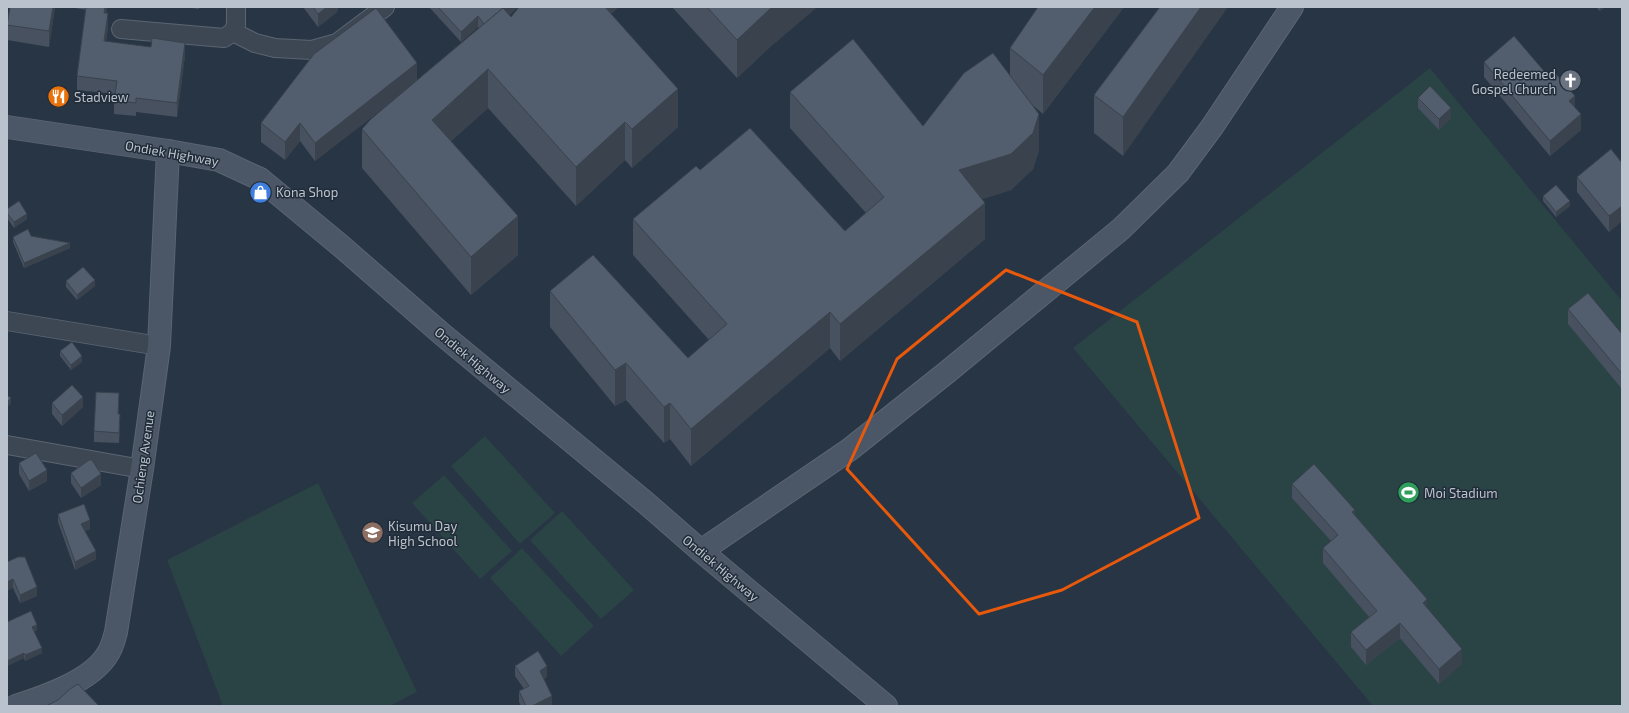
<svg xmlns="http://www.w3.org/2000/svg" width="1629" height="713" font-family="'Exo 2',sans-serif">
	<style>
		.green { fill: #2a4345 }
		.lines { fill: none; stroke-linecap: round; stroke-linejoin: round }
		.street-casing { stroke: #5b6571; stroke-width: 20 }
		.secondary-casing { stroke: #5b6571; stroke-width: 24 }
		.street { stroke: #3d4753; stroke-width: 18 }
		.secondary { stroke: #4b5666; stroke-width: 22 }
		.wall { fill: #47515f }
		.shaded-wall { fill: #39424d }
		.building { fill: #525e6e; stroke: #39424d }
		.marked { fill: none; stroke: #e8590c; stroke-width: 3; stroke-linejoin: round }
		.labels { text-anchor: middle; stroke-width: 3; stroke-linejoin: round; paint-order: stroke }
		.poi-label { font-size: 13px; fill: #bac2cd; stroke: #212c39; text-anchor: start }
		.street-label { font-size: 13px; fill: #bac2cd; stroke: #212c39 }
	</style>
	<rect width="100%" height="100%" fill="#283544"/>
	<g class="green">
		<polygon points="1430,68 1622,301 1622,706 1373,706 1073,348"/>
		<polygon points="485,436 555,513 520,544 451,466"/>
		<polygon points="444,475 512,551 480,579 412,503"/>
		<polygon points="318,483 417,692 390,706 223,706 167,560"/>
		<polygon points="562,511 634,590 601,619 530,540"/>
		<polygon points="522,548 594,626 561,656 490,578"/>
	</g>
	<g class="lines">
		<defs>
			<g id="street">
				<polyline points="121,29 224,38 233,32 236,25 236,7"/>
				<polyline points="233,32 255,43 275,48 312,50 337,43 385,7"/>
				<polyline points="7,321 159,346"/>
				<polyline points="7,445 142,469"/>
			</g>
			<g id="secondary">
				<polyline points="7,127 168,151 219,160 260,179 341,246 443,335 646,503 701,551 886,706"/>
				<polyline points="701,551 849,450 946,373 1121,229 1178,173 1212,127 1292,7"/>
				<path d="M 16,706 C 44,697 91,681 107,655 C 112,648 114,640 116,632 L 142,469 L 159,346 L 168,151"/>
			</g>
		</defs>
		<use href="#street" class="street-casing"/>
		<use href="#secondary" class="secondary-casing"/>
		<use href="#street" class="street"/>
		<use href="#secondary" class="secondary"/>
	</g>
	<g class="wall">
		<polygon points="10,7 55,7 49,47 7,40 7,25"/>
		<polygon points="75,7 107,7 106,13 108,27 106,41 185,56 177,117 136,112 136,116 114,114 114,100 115,94 77,90 77,76 86,10 75,8"/>
		<polygon points="185,7 199,7 199,9"/>
		<polygon points="303,7 338,7 337,12 318,27"/>
		<polygon points="429,7 518,7 509,15 511,17 611,14 678,127 632,168 625,160 576,206 488,108 451,141 518,255 471,295 362,168 362,129 390,103 315,161 300,141 285,160 261,142 261,123 417,80 479,28 478,27 461,42"/>
		<polygon points="672,7 817,7 770,47 737,78"/>
		<polygon points="1124,7 1043,114 1030,103 1039,150 1033,169 1011,190 982,199 985,239 840,361 830,348 691,466 670,439 664,443 626,400 615,406 550,327 550,291 688,358 709,340 633,255 633,219 700,170 845,231 866,213 790,128 790,92 923,126 1010,76 1010,48"/>
		<polygon points="1160,7 1123,156 1094,133 1094,95"/>
		<polygon points="1596,7 1605,7 1600,11"/>
		<polygon points="1484,62 1575,108 1581,130 1550,156 1484,77"/>
		<polygon points="1418,98 1451,118 1439,130 1418,108"/>
		<polygon points="1622,163 1622,221 1609,232 1577,192 1577,177"/>
		<polygon points="1543,196 1570,206 1556,217 1543,201"/>
		<polygon points="7,209 27,219 14,228 7,218"/>
		<polygon points="31,236 70,248 24,268 13,242 13,237"/>
		<polygon points="66,281 95,286 77,300 66,287"/>
		<polygon points="1568,309 1622,334 1622,389 1568,324"/>
		<polygon points="60,351 82,362 71,370 60,356"/>
		<polygon points="52,403 83,407 62,426 52,414"/>
		<polygon points="119,403 118,414 120,424 119,443 94,442 94,431"/>
		<polygon points="19,463 47,481 29,491 19,474"/>
		<polygon points="71,473 101,485 81,498 71,483"/>
		<polygon points="1292,484 1355,515 1427,607 1462,664 1439,684 1400,638 1366,665 1351,647 1351,632 1369,617 1323,563 1323,548 1331,541 1292,498"/>
		<polygon points="58,514 90,529 85,531 96,559 75,570 58,522"/>
		<polygon points="7,562 37,596 20,603 13,588"/>
		<polygon points="7,622 37,630 34,632 42,653 25,661 24,658 7,666"/>
		<polygon points="515,666 547,676 544,679 552,706 521,706 519,702 519,691 524,689 515,676"/>
	</g>
	<g class="shaded-wall">
		<polygon points="53,7 55,7 49,47 49,31"/>
		<polygon points="105,7 107,7 104,26 104,13"/>
		<polygon points="327,7 338,7 337,12 318,27 318,14"/>
		<polygon points="506,7 518,7 484,35 484,25"/>
		<polygon points="593,7 619,7 593,31"/>
		<polygon points="772,7 817,7 770,47 737,78 737,40"/>
		<polygon points="1095,7 1124,7 1043,114 1043,75"/>
		<polygon points="1201,7 1228,7 1123,156 1123,117"/>
		<polygon points="1600,7 1605,7 1600,11"/>
		<polygon points="108,13 108,27 104,55 104,41"/>
		<polygon points="478,16 478,27 461,42 461,32"/>
		<polygon points="185,43 185,56 177,117 177,103"/>
		<polygon points="417,63 417,82 315,161 315,143"/>
		<polygon points="488,69 488,108 432,158 432,120"/>
		<polygon points="678,89 678,127 632,168 632,129"/>
		<polygon points="1575,96 1575,112 1569,101"/>
		<polygon points="1451,108 1451,118 1439,130 1439,119"/>
		<polygon points="1039,114 1039,150 1033,169 1011,190 959,206 959,170"/>
		<polygon points="1581,114 1581,130 1550,156 1550,141"/>
		<polygon points="625,122 625,160 576,206 576,167"/>
		<polygon points="300,123 300,141 285,160 285,142"/>
		<polygon points="1570,201 1570,206 1556,217 1556,212"/>
		<polygon points="985,203 985,239 840,361 840,324"/>
		<polygon points="1622,206 1622,221 1609,232 1609,216"/>
		<polygon points="27,214 27,219 14,228 14,222"/>
		<polygon points="518,216 518,255 471,295 471,257"/>
		<polygon points="70,243 70,248 24,268 24,263"/>
		<polygon points="95,280 95,286 77,300 77,295"/>
		<polygon points="830,312 830,348 691,466 691,429"/>
		<polygon points="82,356 82,362 71,370 71,365"/>
		<polygon points="626,363 626,400 615,406 615,370"/>
		<polygon points="119,393 119,403 118,424 118,414"/>
		<polygon points="83,397 83,407 62,426 62,415"/>
		<polygon points="11,398 11,404 7,407 7,402"/>
		<polygon points="670,403 670,439 664,443 664,407"/>
		<polygon points="120,414 120,424 119,443 119,433"/>
		<polygon points="47,470 47,481 29,491 29,481"/>
		<polygon points="101,474 101,485 81,498 81,488"/>
		<polygon points="1355,510 1355,525 1352,512"/>
		<polygon points="90,520 90,529 81,532 81,524"/>
		<polygon points="96,551 96,559 75,570 75,562"/>
		<polygon points="13,579 13,588 7,591 7,582"/>
		<polygon points="37,587 37,596 20,603 20,595"/>
		<polygon points="1427,599 1427,614 1423,603"/>
		<polygon points="1400,623 1400,638 1366,665 1366,650"/>
		<polygon points="37,625 37,630 32,632 32,627"/>
		<polygon points="42,648 42,653 25,661 25,655"/>
		<polygon points="1462,649 1462,664 1439,684 1439,669"/>
		<polygon points="24,653 24,658 7,666 7,661"/>
		<polygon points="547,666 547,676 540,681 540,671"/>
		<polygon points="552,696 552,706 532,706"/>
	</g>
	<g class="building">
		<polygon points="10,7 53,7 49,31 7,25"/>
		<polygon points="86,7 105,7 104,13 108,13 104,41 151,47 152,38 185,43 177,103 136,98 136,103 114,100 117,81 77,76"/>
		<polygon points="313,7 327,7 318,14"/>
		<polygon points="438,7 506,7 504,9 503,8 484,24 478,16 461,32"/>
		<polygon points="519,7 605,7 678,89 632,129 625,122 576,167 488,69 432,120 518,216 471,257 362,129 371,119 503,8 511,17"/>
		<polygon points="707,7 772,7 737,40"/>
		<polygon points="1038,7 1095,7 1043,75 1010,48"/>
		<polygon points="1160,7 1201,7 1123,117 1094,95"/>
		<polygon points="376,8 417,63 315,143 300,123 285,142 261,123 314,54"/>
		<polygon points="1514,36 1550,78 1556,74 1575,96 1569,101 1581,114 1550,141 1484,62"/>
		<polygon points="853,39 923,126 964,73 993,53 1039,114 1033,133 1011,154 959,170 985,203 840,324 830,312 691,429 670,403 664,407 626,363 615,370 550,291 593,255 688,358 727,324 633,219 696,166 700,170 750,128 845,231 884,197 790,92"/>
		<polygon points="1430,86 1451,108 1439,119 1418,98"/>
		<polygon points="1611,149 1622,163 1622,206 1609,216 1577,177"/>
		<polygon points="1556,185 1570,201 1556,212 1543,196"/>
		<polygon points="19,201 27,214 14,222 7,213 7,209"/>
		<polygon points="28,229 31,236 70,243 24,263 13,237"/>
		<polygon points="83,267 95,280 77,295 66,281"/>
		<polygon points="1588,293 1622,334 1622,374 1568,309"/>
		<polygon points="72,342 82,356 71,365 60,351"/>
		<polygon points="72,385 83,397 62,415 52,403"/>
		<polygon points="96,392 119,393 118,414 120,414 119,433 94,431"/>
		<polygon points="7,395 11,398 7,402"/>
		<polygon points="36,453 47,470 29,481 19,463"/>
		<polygon points="89,460 92,460 101,474 81,488 71,473"/>
		<polygon points="1314,464 1355,510 1352,512 1427,599 1423,603 1462,649 1439,669 1400,623 1366,650 1351,632 1377,611 1323,548 1338,535 1292,484"/>
		<polygon points="84,504 90,520 81,524 96,551 75,562 58,514"/>
		<polygon points="18,557 25,557 37,587 20,595 13,579 7,582 7,562"/>
		<polygon points="31,611 37,625 32,627 42,648 25,655 24,653 7,661 7,622"/>
		<polygon points="538,651 547,666 540,671 552,696 532,706 526,706 519,691 529,686 515,666"/>
		<polygon points="78,684 99,706 46,706 58,700 70,689"/>
	</g>
	<path class="marked" d="M 1006,270 L 1137,322 L 1199,518 L 1062,590 L 979,614 L 847,469 L 897,359 Z"/>
	<defs>
		<symbol id="church-disc" viewBox="-11 -11 22 22"><circle r="9.5" fill="#6b7280" stroke="#212c39"/><path d="M-1.2-6h2.4v3.5h3.3v2.4h-3.3V6h-2.4V-.1h-3.3v-2.4h3.3Z" fill="#fff"/></symbol>
		<symbol id="restaurant-disc" viewBox="-11 -11 22 22"><circle r="9.5" fill="#e8710a" stroke="#212c39"/><path d="M-5-6h1v4h1v-4h1v4h1v-4h1v5L-1.5 .5V6h-2V.5L-5-1ZM5-6V6H3V1.5H1.5Q1.5-4 5-6Z" fill="#fff"/></symbol>
		<symbol id="shop-disc" viewBox="-11 -11 22 22"><circle r="9.5" fill="#3f7fe0" stroke="#212c39"/><path d="M-5-2.5h2.3a2.7 3.5 0 0 1 5.4 0H5L5.5 6h-11ZM-1.5-2.5h3a1.5 2.3 0 0 0-3 0Z" fill="#fff"/></symbol>
		<symbol id="stadium-disc" viewBox="-11 -11 22 22"><circle r="9.5" fill="#2e9e5b" stroke="#212c39"/><path d="M0-5a6.5 5 0 1 0 0 10a6.5 5 0 1 0 0-10ZM-3.5-1.8h7v3.6h-7Z" fill="#fff"/></symbol>
		<symbol id="school-disc" viewBox="-11 -11 22 22"><circle r="9.5" fill="#8d6e63" stroke="#212c39"/><path d="M0-5L7-2L0 1L-7-2ZM-4 1L0 2.5L4 1V4Q0 6-4 4Z" fill="#fff"/></symbol>
	</defs>
	<g fill-rule="evenodd">
		<use href="#church-disc" x="1558" y="68" width="25" height="25"/>
		<use href="#restaurant-disc" x="46" y="84" width="25" height="25"/>
		<use href="#shop-disc" x="248" y="180" width="25" height="25"/>
		<use href="#stadium-disc" x="1396" y="480" width="25" height="25"/>
		<use href="#school-disc" x="360" y="520" width="25" height="25"/>
	</g>
	<g class="labels">
		<g class="poi-label">
			<text x="1556" y="79" text-anchor="end">Redeemed<tspan x="1556" dy="15">Gospel Church</tspan></text>
			<text x="74" y="102">Stadview</text>
			<text x="276" y="197">Kona Shop</text>
			<text x="1424" y="498">Moi Stadium</text>
			<text x="388" y="531">Kisumu Day<tspan x="388" dy="15">High School</tspan></text>
		</g>
		<g class="street-label">
			<text transform="translate(172 153) rotate(10)" y="5">Ondiek Highway</text>
			<text transform="translate(473 360) rotate(40)" y="5">Ondiek Highway</text>
			<text transform="translate(143 457) rotate(-82)" y="5">Ochieng Avenue</text>
			<text transform="translate(721 568) rotate(40)" y="5">Ondiek Highway</text>
		</g>
	</g>
	<rect width="1629" height="713" fill="none" stroke="#bac2cd" stroke-width="16"/>
</svg>
